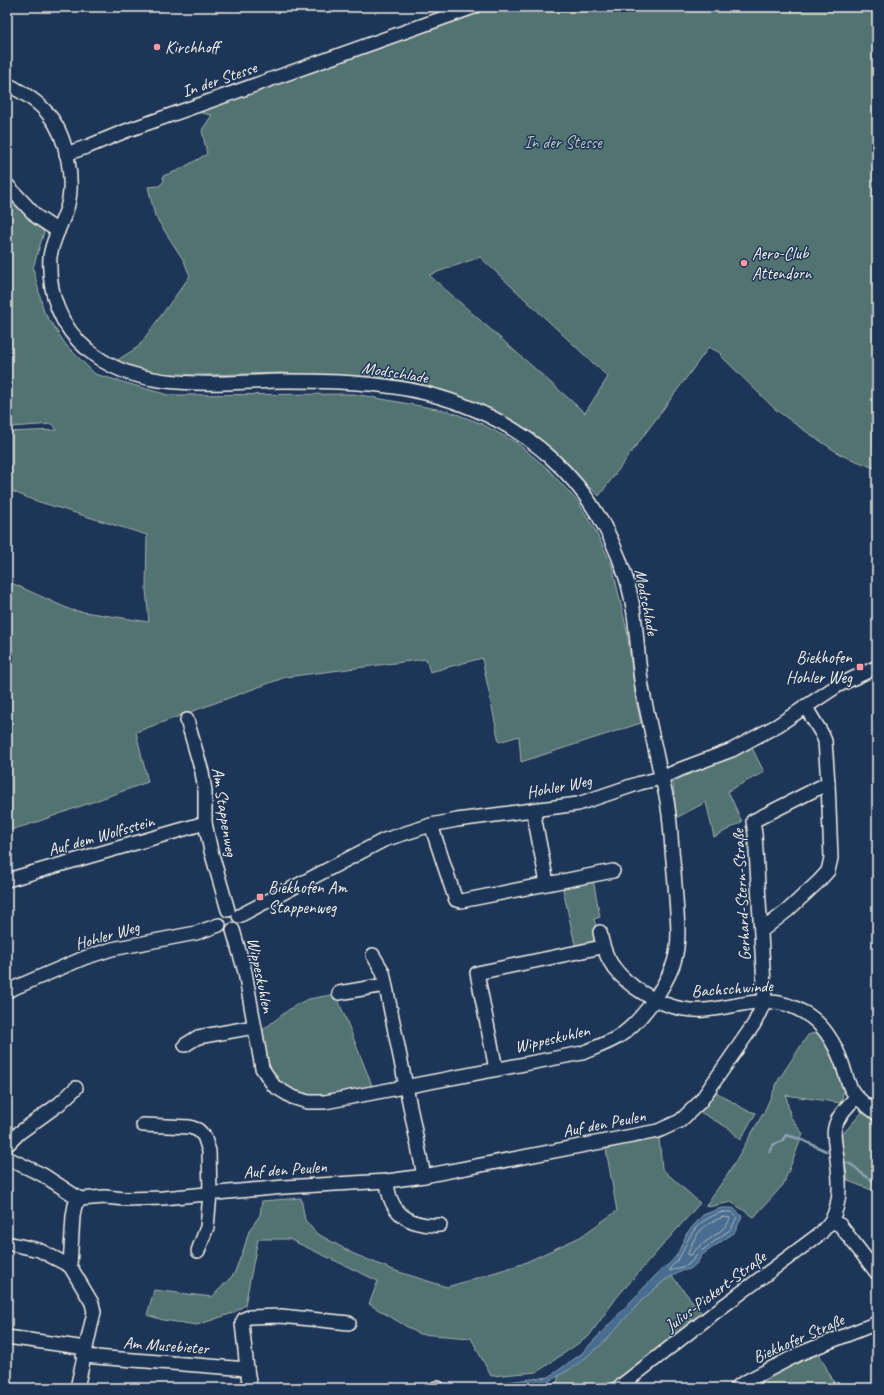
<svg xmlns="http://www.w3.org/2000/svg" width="884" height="1395" font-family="Caveat,sans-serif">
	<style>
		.green { fill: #527272; stroke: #a3b2ad; fill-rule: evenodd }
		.water { fill: #496d90; stroke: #8da2b3 }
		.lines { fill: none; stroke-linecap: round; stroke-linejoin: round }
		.shore { stroke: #b0bcc5; stroke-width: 1 }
		.stream { stroke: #8da2b3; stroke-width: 2.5 }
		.minor-casing { stroke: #f4f1e8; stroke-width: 16 }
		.minor { stroke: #1d3557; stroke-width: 13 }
		.poi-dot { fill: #ff9aa2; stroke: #1d3557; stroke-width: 1.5 }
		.labels { text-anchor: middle; stroke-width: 3; stroke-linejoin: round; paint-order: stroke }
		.poi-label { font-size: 17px; fill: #f4f1e8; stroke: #1d3557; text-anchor: start }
		.street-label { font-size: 17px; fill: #f4f1e8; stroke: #1d3557 }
		.park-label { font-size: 17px; fill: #bbc5bf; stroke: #1d3557 }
	</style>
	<rect width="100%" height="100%" fill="#1d3557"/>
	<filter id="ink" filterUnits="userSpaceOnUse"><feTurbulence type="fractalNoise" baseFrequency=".025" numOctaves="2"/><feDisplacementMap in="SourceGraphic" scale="8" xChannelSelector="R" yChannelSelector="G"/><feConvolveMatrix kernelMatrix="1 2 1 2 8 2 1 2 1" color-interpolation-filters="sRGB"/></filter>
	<g filter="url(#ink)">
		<g class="green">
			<path d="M 480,7 L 877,7 L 877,469 L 841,455 L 798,426 L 775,409 L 720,355 L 722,354 L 709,347 L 599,496 L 552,454 L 508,423 L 462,397 L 384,378 L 279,373 L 202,375 L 152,373 L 116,361 L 138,347 L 190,276 L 184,261 L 155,216 L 148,187 L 159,186 L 164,181 L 163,176 L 179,170 L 207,154 L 202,130 L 212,115 L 191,111 ZM 480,257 L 608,377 L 585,413 L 429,275 Z"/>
			<polygon points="7,194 44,232 33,268 44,312 66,345 95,374 168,395 354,394 448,411 480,423 517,443 547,468 579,503 594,528 612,565 627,631 636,701 641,723 521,762 519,736 499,742 482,658 430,672 426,659 286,677 136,732 148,782 34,823 7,831 7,581 71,610 149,622 146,589 147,535 33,500 7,489 7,432 57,430 53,424 10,427 9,429 7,429"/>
			<polygon points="751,746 764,772 728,791 742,822 714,837 706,802 676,818 673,781 681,775"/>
			<path d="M 593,879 L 600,917 L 594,919 C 596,926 600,940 592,945 C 588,947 581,948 576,949 L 562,885 Z"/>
			<polygon points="336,994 375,1093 325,1102 274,1086 256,1035 295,1005 309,999"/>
			<polygon points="818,1032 833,1056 844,1089 841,1103 786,1095 790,1116 803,1134 783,1185 754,1217 731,1202 708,1207 706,1205 728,1174 764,1112 779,1079 808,1035"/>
			<polygon points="716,1092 746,1110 756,1113 740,1140 730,1129 700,1112"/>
			<polygon points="864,1110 877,1122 877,1192 848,1181 841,1136"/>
			<polygon points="659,1137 662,1169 700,1203 617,1297 589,1336 537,1372 491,1376 471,1338 419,1334 369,1304 378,1281 289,1239 258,1239 245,1305 233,1313 197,1325 163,1320 147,1315 154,1290 212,1297 234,1274 244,1248 249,1231 260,1215 262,1201 301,1198 305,1220 316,1233 354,1254 396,1271 447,1287 522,1264 580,1237 617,1211 606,1149"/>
			<polygon points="672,1276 702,1313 606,1388 550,1388 557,1382 559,1375 575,1366 621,1322 642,1300 665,1280"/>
			<path d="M 819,1354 L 837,1388 L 750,1388 C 772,1373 793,1360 819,1354 Z"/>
		</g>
		<polygon class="water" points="721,1208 733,1208 742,1216 735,1232 702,1255 697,1263 690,1269 682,1271 665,1280 642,1300 600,1346 575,1366 538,1388 502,1388 506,1382 549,1377 581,1354 655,1276 672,1261 677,1255 687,1233 703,1215"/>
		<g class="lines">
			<g class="shore">
				<path d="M 722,1212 L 731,1212 L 737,1217 L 731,1229 L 700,1252 L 688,1265 L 670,1271 L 670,1268 C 683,1256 682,1250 690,1236 C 697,1223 709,1217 722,1212 Z"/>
				<path d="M 723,1217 L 730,1218 C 728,1231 700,1242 691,1255 L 688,1255 L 688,1253 C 696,1233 702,1225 723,1217 Z"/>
			</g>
			<g class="stream">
				<polyline points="769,1152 772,1147 773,1145 782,1141 786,1135 800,1139 826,1151"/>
				<path d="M 847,1163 C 855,1165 857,1170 864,1175 C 869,1179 873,1179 877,1185"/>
			</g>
			<defs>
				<g id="minor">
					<path d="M 7,84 C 22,92 38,101 49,115 C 67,137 75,180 67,208 C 62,224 52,240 50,257 C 48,293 60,327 88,350 C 138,394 220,382 282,381 C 329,381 379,382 425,393 C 524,418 595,479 626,578 C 638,615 636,655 643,693 C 649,721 655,749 661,776 C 664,787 667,797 668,808 C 671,825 671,843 673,860 C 675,884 677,908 678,931 C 678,943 677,954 673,965 C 664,989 640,1023 618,1037 C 606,1044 594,1048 582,1053 L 325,1102 L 308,1102 L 292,1097 L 274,1086 L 262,1068 L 245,972 L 233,930"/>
					<polyline points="66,154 89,146 123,132 474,7"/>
					<polyline points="7,185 37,217 58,231"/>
					<polyline points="187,720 202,772 205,791 205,823 211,851 228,910"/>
					<polyline points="533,810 547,883"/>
					<polyline points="431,825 454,895 456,900 461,901 613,871"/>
					<polyline points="7,880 205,823"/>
					<polyline points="239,916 384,840 431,825 457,820 578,804 640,783 662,778 681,769 732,750 778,725 837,686 877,667"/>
					<polyline points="761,931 788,910 819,881 828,871 831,858 828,783 825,741 822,734 805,706"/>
					<path d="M 600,932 C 604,957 614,972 634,987 C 655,1002 679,1012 705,1010 C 742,1007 769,991 805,1013 C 824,1024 835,1044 842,1063 C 845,1072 847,1081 851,1089 C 857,1100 868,1106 877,1114"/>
					<polyline points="373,955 383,972 424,1176"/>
					<polyline points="7,991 84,958 112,949 196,933 219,925"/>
					<polyline points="339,993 385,985"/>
					<polyline points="185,1045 198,1037 254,1027"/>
					<polyline points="496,1069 477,973 602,947"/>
					<polyline points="143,1125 190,1127 198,1130 204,1136 209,1151 210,1194 207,1227 198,1251"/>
					<polyline points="7,1145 19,1133 59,1104 76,1088"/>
					<polyline points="7,1158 43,1175 80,1199"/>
					<path d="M 387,1181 C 389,1213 409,1227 440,1225"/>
					<polyline points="80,1199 105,1197 125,1199 163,1198 284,1187 387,1181 424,1176 658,1131 680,1121 700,1102 754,1024 765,1001 755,834 753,821 828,783"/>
					<polyline points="831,1221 840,1225 877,1273"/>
					<polyline points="7,1243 39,1250 70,1266"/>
					<polyline points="7,1337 86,1348"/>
					<polyline points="83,1356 247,1369"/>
					<polyline points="77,1388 94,1312 92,1303 70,1266 73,1216 75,1205 80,1199"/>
					<polyline points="250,1388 247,1369 242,1323 244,1319 249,1317 281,1316 349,1323"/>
					<polyline points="436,1388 438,1388"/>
					<path d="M 618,1388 L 714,1313 L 821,1233 C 824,1229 828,1225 831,1221 C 843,1200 839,1174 836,1151 C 835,1144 833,1134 835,1127 C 838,1115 848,1106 856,1097"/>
					<polyline points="736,1388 743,1383 801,1353 877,1323"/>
				</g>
			</defs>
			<use href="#minor" class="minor-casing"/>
			<use href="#minor" class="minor"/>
		</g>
	</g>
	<g class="poi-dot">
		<circle cx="157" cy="47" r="4"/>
		<circle cx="744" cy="263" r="4"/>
		<rect x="856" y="663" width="8" height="8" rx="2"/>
		<rect x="256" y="893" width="8" height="8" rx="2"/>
	</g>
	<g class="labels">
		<g class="poi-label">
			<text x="165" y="53">Kirchhoff</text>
			<text x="752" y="259">Aero-Club<tspan x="752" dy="20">Attendorn</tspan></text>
			<text x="852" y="663" text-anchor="end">Biekhofen<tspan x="852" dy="20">Hohler Weg</tspan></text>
			<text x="268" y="893">Biekhofen Am<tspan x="268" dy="20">Stappenweg</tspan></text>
		</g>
		<g class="street-label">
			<text transform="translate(219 79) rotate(-19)" y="6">In der Stesse</text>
			<text transform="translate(395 372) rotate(9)" y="6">Modschlade</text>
			<text transform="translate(647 602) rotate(79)" y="6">Modschlade</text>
			<text transform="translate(559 786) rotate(-11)" y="6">Hohler Weg</text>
			<text transform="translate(225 812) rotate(81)" y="6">Am Stappenweg</text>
			<text transform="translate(101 835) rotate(-16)" y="6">Auf dem Wolfsstein</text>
			<text transform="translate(741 895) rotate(-93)" y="6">Gerhard-Stern-Straße</text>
			<text transform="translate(107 935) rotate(-16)" y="6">Hohler Weg</text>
			<text transform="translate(261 975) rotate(78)" y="6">Wippeskuhlen</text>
			<text transform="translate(732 988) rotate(-4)" y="6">Bachschwinde</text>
			<text transform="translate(552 1038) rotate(-13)" y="6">Wippeskuhlen</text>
			<text transform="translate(604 1123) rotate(-11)" y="6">Auf den Peulen</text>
			<text transform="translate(285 1169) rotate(-4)" y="6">Auf den Peulen</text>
			<text transform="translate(715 1291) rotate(-37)" y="6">Julius-Pickert-Straße</text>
			<text transform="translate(798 1338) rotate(-24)" y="6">Biekhofer Straße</text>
			<text transform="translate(166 1345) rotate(4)" y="6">Am Musebieter</text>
		</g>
		<g class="park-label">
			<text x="563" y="148">In der Stesse</text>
		</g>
	</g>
	<rect width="884" height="1395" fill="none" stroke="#1d3557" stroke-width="24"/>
	<rect x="12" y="12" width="860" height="1371" fill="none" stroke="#f4f1e8" stroke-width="1.5" filter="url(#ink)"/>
</svg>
